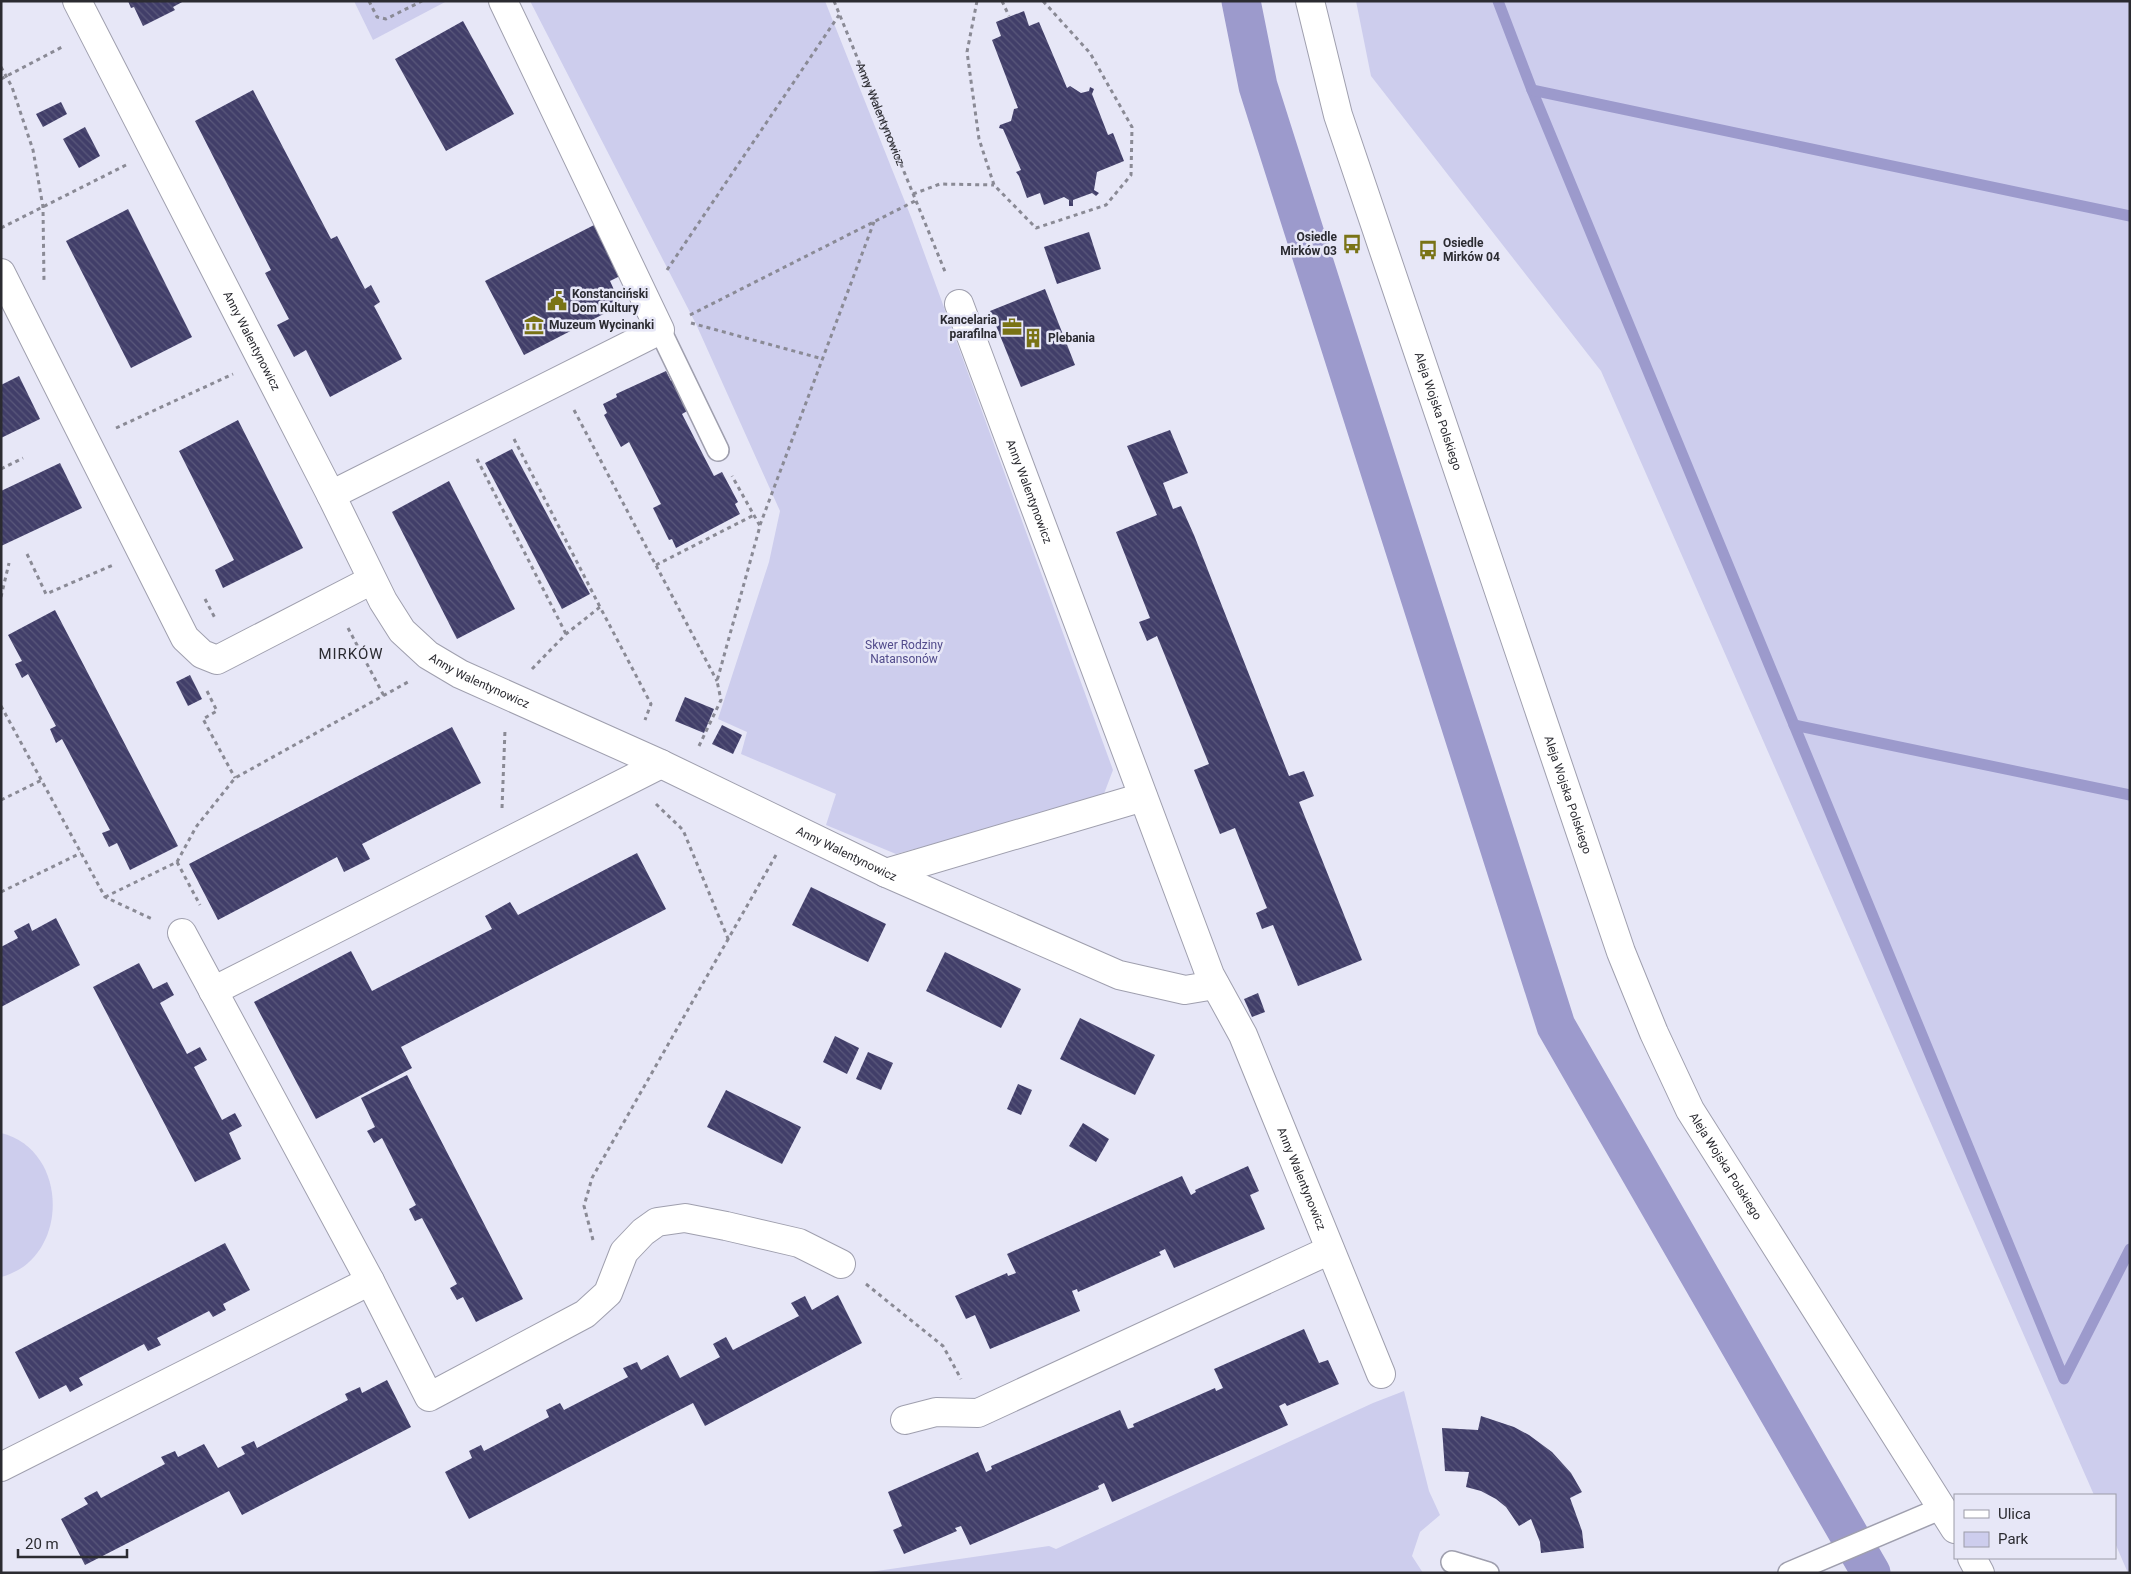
<svg xmlns="http://www.w3.org/2000/svg" width="2131" height="1574" font-family="Roboto,sans-serif">
	<style>
		.green { fill: #cdcded }
		.lines { fill: none; stroke-linecap: round; stroke-linejoin: round }
		.stream { stroke: #9c9acc; stroke-width: 11 }
		.canal { stroke: #9c9acc; stroke-width: 39 }
		.building { fill: url(#building-back-hatch) }
		.lane-casing { stroke: #9f9fae; stroke-width: 24 }
		.street-casing { stroke: #9f9fae; stroke-width: 30 }
		.secondary-casing { stroke: #9f9fae; stroke-width: 30 }
		.path { stroke: #8a8a95; stroke-width: 3; stroke-dasharray: 4 4; stroke-linecap: butt }
		.lane { stroke: #fff; stroke-width: 21 }
		.street { stroke: #fff; stroke-width: 28 }
		.secondary { stroke: #fff; stroke-width: 28 }
		.labels { text-anchor: middle; stroke-width: 5; stroke-linejoin: round; paint-order: stroke }
		.street-label { font-size: 12px; fill: #2b2b31; stroke: #e7e7f7 }
		.poi-label { font-size: 12px; font-weight: bold; fill: #2b2b31; stroke: #e7e7f7; text-anchor: start }
		.park-label { font-size: 12px; fill: #514b8b; stroke: #e7e7f7 }
		.quarter-label { font-size: 15px; letter-spacing: 1px; fill: #2b2b31; stroke: #e7e7f7 }
	</style>
	<defs>
		<pattern id="building-back-hatch" width="6" height="6" patternUnits="userSpaceOnUse" patternTransform="scale(1.25)"><rect width="6" height="6" fill="#413e69"/><path d="M-1 5l2 2M0 0l6 6M5-1l2 2" fill="none" stroke="#5a587b"/></pattern>
	</defs>
	<rect width="100%" height="100%" fill="#e7e7f7"/>
	<g class="green">
		<polygon points="354,1 447,1 373,40"/>
		<polygon points="530,1 825,1 911,217 1113,770 1102,799 896,854 826,825 836,794 741,754 747,732 718,719 769,562 780,511 696,324"/>
		<polygon points="1356,1 2130,1 2130,1573 2128,1573 2115,1543 2115,1495 2094,1495 1601,371 1371,76"/>
		<path d="M 1,1133 C 70,1150 70,1259 1,1277 Z"/>
		<polygon points="1404,1391 1429,1491 1440,1515 1420,1532 1412,1556 1423,1573 863,1573 1049,1546 1056,1549 1373,1403"/>
	</g>
	<g class="lines">
		<g class="stream">
			<polyline points="1498,1 1532,90 2064,1379 2130,1249"/>
			<polyline points="1532,90 2130,216"/>
			<polyline points="1794,725 2130,795"/>
		</g>
		<polyline class="canal" points="1241,1 1258,86 1556,1026 1871,1573"/>
	</g>
	<g class="building">
		<polygon points="128,1 184,1 173,7 175,10 143,26 134,7 131,8"/>
		<polygon points="1024,11 1029,26 1039,22 1067,88 1070,86 1081,93 1089,91 1090,87 1094,89 1092,94 1108,135 1113,133 1124,161 1097,172 1094,190 1099,193 1096,196 1092,193 1073,200 1073,206 1069,206 1069,200 1064,197 1044,205 1040,193 1027,198 1019,176 1016,172 1021,170 1003,129 999,128 1000,125 1011,121 1014,109 1018,108 992,40 1001,36 996,22"/>
		<polygon points="463,21 514,114 446,151 395,59"/>
		<polygon points="253,90 331,239 337,236 365,289 371,285 380,302 374,306 402,359 330,397 306,350 294,357 277,325 289,319 265,273 271,270 195,121"/>
		<polygon points="61,102 67,114 43,127 36,114"/>
		<polygon points="85,127 100,156 79,168 63,139"/>
		<polygon points="128,209 192,337 131,368 66,241"/>
		<polygon points="596,224 622,275 610,281 621,305 524,355 485,281"/>
		<polygon points="1089,232 1101,269 1057,284 1044,247"/>
		<polygon points="1045,289 1075,365 1021,387 990,311"/>
		<polygon points="666,371 671,381 674,379 689,410 682,414 714,476 722,472 738,502 735,504 740,514 676,548 672,539 669,540 653,508 661,504 629,442 621,447 604,415 607,413 603,404 617,397 616,394"/>
		<polygon points="19,376 40,419 1,438 1,385"/>
		<polygon points="238,420 303,548 223,588 215,570 234,560 179,451"/>
		<polygon points="1170,430 1188,473 1163,483 1173,509 1181,506 1194,535 1289,776 1304,771 1314,796 1299,802 1362,960 1298,986 1273,925 1262,929 1256,913 1267,908 1235,828 1220,834 1194,770 1209,764 1157,636 1147,641 1139,622 1150,618 1116,532 1157,515 1127,446"/>
		<polygon points="512,449 590,594 562,609 485,463"/>
		<polygon points="60,463 82,508 1,546 1,491"/>
		<polygon points="449,481 515,609 457,639 392,512"/>
		<polygon points="55,610 178,846 130,870 117,843 109,847 102,833 110,830 62,739 56,743 50,729 56,726 28,674 22,678 15,664 22,661 8,635"/>
		<polygon points="190,675 202,699 188,706 176,682"/>
		<polygon points="685,697 714,709 704,733 675,721"/>
		<polygon points="722,725 742,735 733,754 712,744"/>
		<polygon points="452,727 481,783 362,844 370,859 344,872 337,857 218,920 189,864"/>
		<polygon points="637,853 666,909 401,1047 412,1068 316,1119 254,1002 351,951 372,991 492,929 485,916 510,902 518,915"/>
		<polygon points="811,887 886,924 868,962 792,925"/>
		<polygon points="56,918 80,965 1,1007 1,947 18,938 14,931 29,923 32,931"/>
		<polygon points="945,952 1021,989 1001,1028 926,991"/>
		<polygon points="139,963 153,989 167,982 174,995 160,1003 187,1054 200,1047 207,1060 194,1067 222,1120 235,1113 242,1126 229,1133 241,1159 195,1182 93,987"/>
		<polygon points="1258,993 1265,1012 1252,1017 1244,999"/>
		<polygon points="1080,1018 1155,1055 1135,1095 1060,1059"/>
		<polygon points="835,1036 859,1048 847,1074 823,1062"/>
		<polygon points="868,1052 893,1063 881,1090 856,1079"/>
		<polygon points="407,1075 523,1299 476,1322 463,1297 457,1300 450,1288 457,1284 422,1218 415,1221 409,1209 416,1205 382,1138 374,1143 367,1131 375,1127 361,1098"/>
		<polygon points="1018,1084 1032,1090 1021,1115 1007,1109"/>
		<polygon points="726,1090 801,1127 782,1164 707,1127"/>
		<polygon points="1083,1123 1109,1139 1096,1162 1069,1146"/>
		<polygon points="1248,1166 1259,1191 1250,1195 1265,1229 1174,1268 1165,1249 1159,1252 1161,1255 1078,1292 1077,1289 1072,1291 1080,1311 990,1349 975,1315 966,1319 955,1296 1007,1273 1008,1276 1016,1273 1007,1254 1182,1176 1191,1195 1196,1192 1195,1190"/>
		<polygon points="225,1243 250,1290 223,1304 226,1310 213,1317 209,1311 157,1338 161,1345 148,1351 144,1344 79,1378 83,1385 70,1392 66,1385 39,1399 15,1352"/>
		<polygon points="838,1295 862,1343 705,1426 693,1403 469,1519 445,1472 472,1458 469,1451 481,1445 484,1451 549,1417 546,1410 560,1403 564,1410 628,1377 623,1368 637,1362 641,1370 668,1355 680,1378 720,1357 713,1344 726,1337 733,1350 799,1316 791,1303 805,1296 812,1310"/>
		<polygon points="1304,1329 1319,1363 1328,1360 1339,1384 1287,1406 1285,1403 1279,1406 1288,1425 1112,1502 1104,1483 1098,1486 1099,1489 970,1545 961,1526 955,1528 957,1531 904,1554 893,1530 902,1526 888,1492 978,1452 986,1472 992,1469 991,1466 1120,1410 1128,1429 1134,1427 1133,1424 1215,1388 1216,1391 1223,1388 1214,1369"/>
		<polygon points="387,1380 411,1427 242,1515 229,1491 85,1565 61,1519 88,1504 84,1498 97,1491 101,1498 165,1464 161,1457 175,1451 178,1457 204,1444 218,1468 245,1454 241,1447 254,1441 257,1448 348,1400 345,1394 360,1387 362,1393"/>
		<polygon points="1481,1416 1514,1427 1529,1435 1552,1452 1571,1473 1582,1492 1570,1498 1582,1531 1584,1548 1541,1553 1540,1542 1531,1519 1519,1526 1506,1507 1496,1499 1481,1491 1466,1487 1469,1472 1445,1471 1442,1428 1478,1430"/>
	</g>
	<g class="lines">
		<defs>
			<g id="lane">
				<polyline points="660,330 718,450"/>
				<polyline points="1452,1562 1488,1573"/>
				<polyline points="1789,1573 1942,1508"/>
			</g>
			<g id="street">
				<path id="s2" d="M 77,1 L 331,495 L 383,601 L 402,631 L 428,655 L 460,674 L 661,764 L 886,873 L 1119,975 L 1185,990 L 1215,985"/>
				<polyline points="1,273 185,638 202,654 217,660 372,580"/>
				<path id="s3" d="M 959,304 L 1210,975 L 1243,1035 L 1381,1374"/>
				<polyline points="331,495 660,330 503,1"/>
				<polyline points="886,873 1143,797"/>
				<polyline points="182,933 370,1281 429,1397 585,1314 608,1293 624,1252 643,1232 657,1222 685,1218 726,1226 799,1243 841,1264"/>
				<polyline points="213,991 661,764"/>
				<polyline points="905,1420 936,1412 978,1413 1330,1250"/>
				<polyline points="1,1467 370,1281"/>
			</g>
			<g id="secondary">
				<path id="s4" d="M 1310,1 L 1338,115 L 1621,952 L 1654,1033 L 1690,1110 L 1955,1529"/>
				<polyline points="1972,1558 1980,1573"/>
			</g>
		</defs>
		<use href="#lane" class="lane-casing"/>
		<use href="#street" class="street-casing"/>
		<use href="#secondary" class="secondary-casing"/>
		<g class="path">
			<polyline points="369,1 377,17 386,19 422,1"/>
			<path id="s1" d="M 834,1 L 946,274"/>
			<polyline points="977,1 967,52 979,139 994,185 1036,228 1106,205 1131,175 1132,127 1090,53 1043,1"/>
			<polyline points="1002,1 1009,16"/>
			<polyline points="1,67 12,87 33,150 43,207 44,282"/>
			<polyline points="1,79 64,46"/>
			<polyline points="913,194 940,184 994,185"/>
			<polyline points="1,228 126,165"/>
			<polyline points="667,270 839,15"/>
			<polyline points="690,315 915,201"/>
			<polyline points="691,323 823,359"/>
			<polyline points="574,410 717,681"/>
			<polyline points="116,428 233,374"/>
			<polyline points="514,439 600,607"/>
			<polyline points="477,459 566,634"/>
			<polyline points="1,469 23,458"/>
			<polyline points="760,525 874,222"/>
			<polyline points="27,554 46,594 113,565"/>
			<polyline points="656,565 754,515"/>
			<polyline points="1,597 9,563"/>
			<polyline points="205,599 216,620"/>
			<polyline points="348,628 384,696"/>
			<polyline points="532,669 566,634 600,607 651,704 645,720"/>
			<polyline points="207,691 217,711 203,719 235,778"/>
			<polyline points="1,706 105,897 152,919"/>
			<polyline points="699,746 721,700 717,681 760,526 732,476"/>
			<polyline points="1,800 42,780"/>
			<polyline points="656,804 683,830 729,941"/>
			<polyline points="502,808 505,730"/>
			<polyline points="177,862 200,905"/>
			<polyline points="1,892 81,853"/>
			<polyline points="105,897 177,862 196,827 235,778 408,682"/>
			<polyline points="593,1240 584,1206 592,1178 776,855"/>
			<polyline points="866,1284 943,1346 961,1379"/>
		</g>
		<use href="#lane" class="lane"/>
		<use href="#street" class="street"/>
		<use href="#secondary" class="secondary"/>
	</g>
	<defs>
		<symbol id="bus-bare" viewBox="-9 -9 18 18"><path d="M-5-6H5V4H4V6H2V4H-2V6H-4V4H-5ZM-3.5-4V0h7V-4ZM-3.5 1.2v1.5H-2V1.2ZM2 1.2v1.5H3.5V1.2Z" fill="#797316" stroke="#e7e7f7" stroke-width="2.5" paint-order="stroke"/></symbol>
		<symbol id="civic-bare" viewBox="-9 -9 18 18"><path d="M-.6-6.5H3V-4.5H.6V-3L4-1V1h2V6H-6V1h2V-1L-.6-3ZM-1.2 2.5V6h2.4V2.5Z" fill="#797316" stroke="#e7e7f7" stroke-width="2.5" paint-order="stroke"/></symbol>
		<symbol id="museum-bare" viewBox="-9 -9 18 18"><path d="M0-6L6-3V-2H-6V-3ZM-5-1h2V3h-2ZM-1-1h2V3h-2ZM3-1h2V3H3ZM-6 4H6V6H-6Z" fill="#797316" stroke="#e7e7f7" stroke-width="2.5" paint-order="stroke"/></symbol>
		<symbol id="office-bare" viewBox="-9 -9 18 18"><path d="M-6-3h4V-5.5h4V-3h4V5H-6ZM-1-4.5V-3h2v-1.5ZM-6 0V1H6V0Z" fill="#797316" stroke="#e7e7f7" stroke-width="2.5" paint-order="stroke"/></symbol>
		<symbol id="building-bare" viewBox="-9 -9 18 18"><path d="M-4-6H4V6H1V3H-1V6H-4ZM-2.5-4.3h1.7v1.8h-1.7ZM.8-4.3h1.7v1.8H.8ZM-2.5-1h1.7V.8h-1.7ZM.8-1h1.7V.8H.8Z" fill="#797316" stroke="#e7e7f7" stroke-width="2.5" paint-order="stroke"/></symbol>
	</defs>
	<g fill-rule="evenodd">
		<use href="#bus-bare" x="1338" y="230" width="28" height="28"/>
		<use href="#bus-bare" x="1414" y="236" width="28" height="28"/>
		<use href="#civic-bare" x="543" y="287" width="28" height="28"/>
		<use href="#museum-bare" x="520" y="311" width="28" height="28"/>
		<use href="#office-bare" x="998" y="313" width="28" height="28"/>
		<use href="#building-bare" x="1019" y="324" width="28" height="28"/>
	</g>
	<g class="labels">
		<g class="street-label">
			<text dy="4" stroke="none"><textPath href="#s1" startOffset="122">Anny Walentynowicz</textPath></text>
			<text dy="4" stroke="none"><textPath href="#s2" startOffset="382">Anny Walentynowicz</textPath></text>
			<text dy="4" stroke="none"><textPath href="#s4" startOffset="430">Aleja Wojska Polskiego</textPath></text>
			<text dy="4" stroke="none"><textPath href="#s3" startOffset="200">Anny Walentynowicz</textPath></text>
			<text dy="4" stroke="none"><textPath href="#s2" startOffset="802">Anny Walentynowicz</textPath></text>
			<text dy="4" stroke="none"><textPath href="#s4" startOffset="835">Aleja Wojska Polskiego</textPath></text>
			<text dy="4" stroke="none"><textPath href="#s2" startOffset="1208">Anny Walentynowicz</textPath></text>
			<text dy="4" stroke="none"><textPath href="#s4" startOffset="1240">Aleja Wojska Polskiego</textPath></text>
			<text dy="4" stroke="none"><textPath href="#s3" startOffset="940">Anny Walentynowicz</textPath></text>
		</g>
		<g class="poi-label">
			<text x="1337" y="241" text-anchor="end">Osiedle<tspan x="1337" dy="14">Mirków 03</tspan></text>
			<text x="1443" y="247">Osiedle<tspan x="1443" dy="14">Mirków 04</tspan></text>
			<text x="572" y="298">Konstanciński<tspan x="572" dy="14">Dom Kultury</tspan></text>
			<text x="997" y="324" text-anchor="end">Kancelaria<tspan x="997" dy="14">parafilna</tspan></text>
			<text x="549" y="329">Muzeum Wycinanki</text>
			<text x="1048" y="342">Plebania</text>
		</g>
		<g class="park-label">
			<text x="904" y="649">Skwer Rodziny<tspan x="904" dy="14">Natansonów</tspan></text>
		</g>
		<g class="quarter-label">
			<text x="351" y="659">MIRKÓW</text>
		</g>
	</g>
	<rect width="2131" height="1574" fill="none" stroke="#2b2b31" stroke-width="5"/>
	<rect x="1954" y="1494" width="162" height="65" fill="#e7e7f7" stroke="#9c9ca8"/>
	<rect x="1964" y="1510" width="25" height="8" fill="#ffffff" stroke="#9c9ca8"/>
	<text x="1998" y="1519" font-size="15" fill="#2b2b31">Ulica</text>
	<rect x="1964" y="1532" width="25" height="15" fill="#cdcded" stroke="#9c9ca8"/>
	<text x="1998" y="1544" font-size="15" fill="#2b2b31">Park</text>
	<path d="M18 1549v8h109v-8" fill="none" stroke="#2b2b31" stroke-width="2.5"/>
	<text x="25" y="1549" font-size="15" fill="#2b2b31" stroke="#e7e7f7" stroke-width="4" paint-order="stroke">20 m</text>
</svg>
